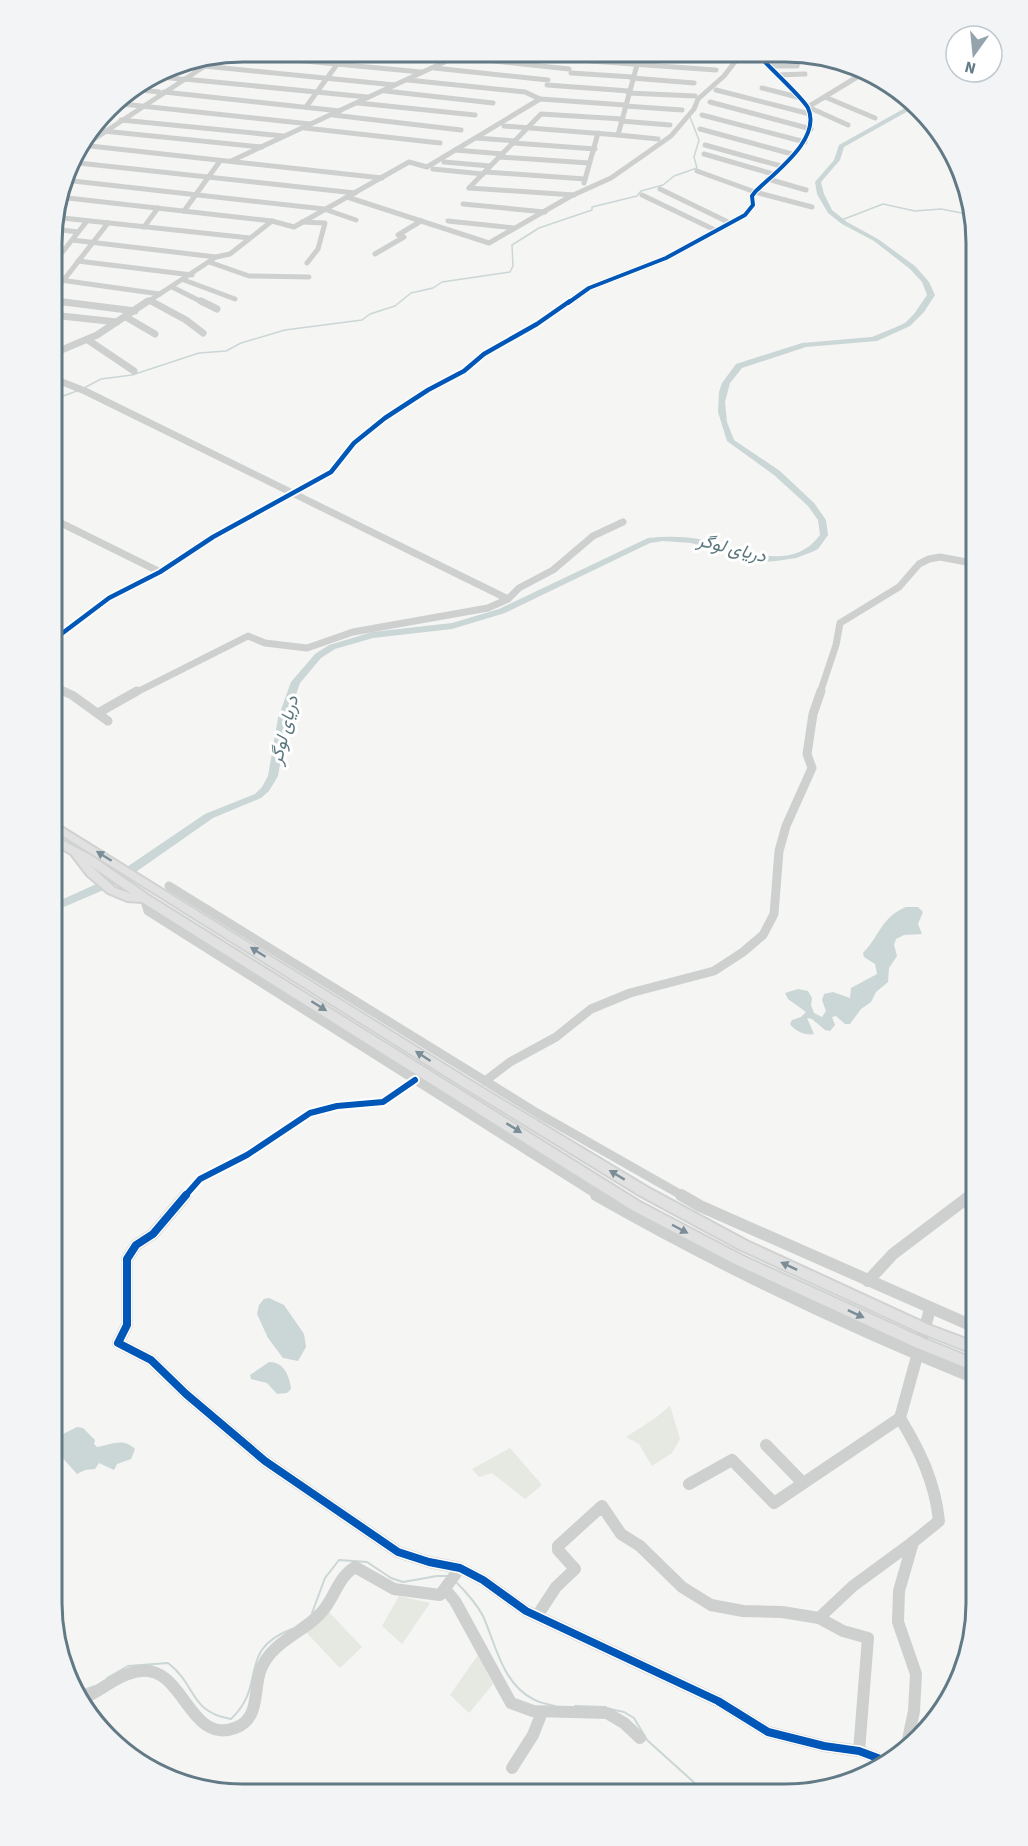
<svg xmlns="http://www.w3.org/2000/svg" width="1028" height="1846" font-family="'Source Sans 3',Vazirmatn,sans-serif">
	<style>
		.green { fill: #e5e9e1 }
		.water { fill: #cbd6d7 }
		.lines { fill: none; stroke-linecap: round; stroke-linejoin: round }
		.stream-far1 { stroke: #cbd6d7; stroke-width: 1.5 }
		.stream { stroke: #cbd6d7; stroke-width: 2 }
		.river { fill: #cbd6d7; fill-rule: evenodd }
		.major-casing { stroke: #d0d2d2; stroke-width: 4 }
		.minor-far3 { stroke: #ced0d0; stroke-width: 5 }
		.minor-far2 { stroke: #ced0d0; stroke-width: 7 }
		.minor-far1 { stroke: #ced0d0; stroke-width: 9 }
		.minor { stroke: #ced0d0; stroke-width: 12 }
		.major { fill: #e1e1e2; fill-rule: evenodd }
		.cycleway-far3-casing { stroke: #fff; stroke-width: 6 }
		.cycleway-far2-casing { stroke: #fff; stroke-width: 8 }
		.cycleway-far1-casing { stroke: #fff; stroke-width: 10 }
		.cycleway-casing { stroke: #fff; stroke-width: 11 }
		.cycleway-far3 { stroke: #0057b8; stroke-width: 4 }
		.cycleway-far2 { stroke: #0057b8; stroke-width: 4.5 }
		.cycleway-far1 { stroke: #0057b8; stroke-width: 6 }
		.cycleway { stroke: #0057b8; stroke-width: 8 }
		.oneway { fill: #7b8e98 }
		.labels { text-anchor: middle; stroke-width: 6; stroke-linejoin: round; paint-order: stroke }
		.far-water-label { font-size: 18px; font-style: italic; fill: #59767c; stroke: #fff }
		.rim { fill: none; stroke: #627986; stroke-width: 3 }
	</style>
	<rect width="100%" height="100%" fill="#f5f5f3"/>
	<g class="green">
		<polygon points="670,1406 680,1439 672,1453 652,1466 639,1444 626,1437 654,1419"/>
		<polygon points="510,1448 542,1485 525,1499 492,1473 479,1477 472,1469"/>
		<polygon points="399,1596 430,1603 402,1644 382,1626"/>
		<polygon points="326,1609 362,1647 340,1668 304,1630"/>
		<polygon points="478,1655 493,1684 469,1713 450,1695"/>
	</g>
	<g class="water">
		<path d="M 906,907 L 918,907 L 923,912 L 918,924 L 922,934 L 904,935 L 896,939 L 894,945 L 897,956 L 889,968 L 888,982 L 876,992 L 871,1002 L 861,1009 L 850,1024 L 845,1024 L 836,1016 L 832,1017 L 835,1025 L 830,1031 L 825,1030 L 812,1019 L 807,1018 L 814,1034 C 806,1036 795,1031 790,1024 L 792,1020 L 801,1017 L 806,1012 L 788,999 L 785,993 L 798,989 L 808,991 L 812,998 L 811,1005 L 814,1013 L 822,1017 L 826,1011 L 822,1000 L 824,994 L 833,992 L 850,998 L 851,988 L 877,974 L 875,964 L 864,957 L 863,953 C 880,936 881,917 906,907 Z"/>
		<polygon points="269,1298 284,1305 304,1334 306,1347 298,1361 283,1358 268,1338 257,1314 259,1305 264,1299"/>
		<path d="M 269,1362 C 283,1361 290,1376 291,1389 L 287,1393 L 277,1394 L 267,1383 L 251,1379 L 250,1375 Z"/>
		<path d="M 77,1427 L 83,1428 L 95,1440 L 94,1444 L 97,1447 C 111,1445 123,1437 135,1449 L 131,1459 L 117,1464 L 114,1470 L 99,1463 L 95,1469 L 85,1470 L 77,1474 L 51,1445 L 51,1435 L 57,1437 Z"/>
	</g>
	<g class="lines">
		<g class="stream-far1">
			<polyline points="744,55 749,54"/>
			<polyline points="839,221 883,204 915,211 941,209 972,215"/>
			<polyline points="84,388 101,379 132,375 199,353 226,351 241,343 285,330 362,320 370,314 395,306 411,293 433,288 442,282 510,272 513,266 512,245 539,228 592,210 592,207 637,196 641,191 663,185 674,176 697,168 694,157 699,140 690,117"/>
			<polyline points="52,400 77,391"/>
		</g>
		<g class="stream">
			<path d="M 457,1583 C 467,1593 476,1603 483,1616 C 496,1645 502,1683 533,1699 C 539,1703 548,1704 555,1706"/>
			<polyline points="312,1613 325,1578 339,1560 367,1562 391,1578 403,1582 437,1576 448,1576"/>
			<path d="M 107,1678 L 128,1666 L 168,1663 C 197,1685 189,1712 231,1719 C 268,1684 236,1650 292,1629"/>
			<polyline points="76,1693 95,1686"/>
			<polyline points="575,1706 606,1707"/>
			<polyline points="610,1709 624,1712 634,1718 647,1740 708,1795"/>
			<polyline points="918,1738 936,1721"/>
		</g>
		<path class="river" d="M 914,103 L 917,106 L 844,147 L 840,160 L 821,182 L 824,194 L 832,210 L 847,222 L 878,239 L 915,266 L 929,282 L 935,295 L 924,312 L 910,326 L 877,341 L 806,347 L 742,368 L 730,383 L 725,402 L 727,422 L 734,440 L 780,471 L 814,503 L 826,520 L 828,535 L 818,549 L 812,552 L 796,558 L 776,561 L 762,562 L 691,543 L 663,541 L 650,543 L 505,613 L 452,629 L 373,638 L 335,649 L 321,658 L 300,683 L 288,718 L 278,776 L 269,791 L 261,798 L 213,818 L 120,883 L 52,912 L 52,904 L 112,877 L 205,814 L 255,794 L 262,787 L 268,776 L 278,718 L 291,682 L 315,654 L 329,645 L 372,632 L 452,623 L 499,609 L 648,538 C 667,536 685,536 704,540 C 742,548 790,575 820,535 L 818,520 L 808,506 L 774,475 L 727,441 L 718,412 L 719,392 L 722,383 L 736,364 L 802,343 L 872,337 L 894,328 L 905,323 L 914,314 L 927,295 L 922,282 L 910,269 L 874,241 L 842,224 L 828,213 L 817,194 L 815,182 L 834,160 L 839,145 Z"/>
		<defs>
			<g id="major">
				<polygon points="52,821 476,1084 647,1187 747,1241 929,1325 977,1343 977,1355 921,1333 739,1249 639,1195 468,1090 52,829"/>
				<path d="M 52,835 L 92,856 L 148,895 L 640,1202 L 743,1256 L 925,1339 L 977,1360 L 977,1372 L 915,1347 L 735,1264 L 632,1210 L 142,902 L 127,901 L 108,893 L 87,875 L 71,854 L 52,843 ZM 90,865 L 132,894 L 115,888 Z"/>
			</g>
		</defs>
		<use href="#major" class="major-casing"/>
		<g class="minor-far3">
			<polyline points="369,52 448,59"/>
			<polyline points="554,53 587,56"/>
			<polyline points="229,54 421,72"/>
			<polyline points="794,54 798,63"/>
			<polyline points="685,56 727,59"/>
			<polyline points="458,57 569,69"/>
			<polyline points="590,61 716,70"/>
			<polyline points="178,64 199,66"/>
			<polyline points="204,66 395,85"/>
			<polyline points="768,66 797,66"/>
			<polyline points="434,68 548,80"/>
			<polyline points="571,73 633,77"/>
			<polyline points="777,75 805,74"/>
			<polyline points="153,76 180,79"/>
			<polyline points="632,78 694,83"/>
			<polyline points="184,79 367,97"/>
			<polyline points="408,80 525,92 540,99 625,105"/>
			<polyline points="547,85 629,91"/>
			<polyline points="762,88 797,97"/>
			<polyline points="131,89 159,92"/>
			<polyline points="716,90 810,114"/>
			<polyline points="385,91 493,103"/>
			<polyline points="164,92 340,111"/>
			<polyline points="628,93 695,96"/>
			<polyline points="825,97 875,118"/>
			<polyline points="710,102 811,129"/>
			<polyline points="113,103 310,124"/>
			<polyline points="358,103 475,115"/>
			<polyline points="625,106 682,110"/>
			<polyline points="306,107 346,52"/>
			<polyline points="808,107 862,74"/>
			<polyline points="808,107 848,125"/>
			<polyline points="333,115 461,130"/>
			<polyline points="702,115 805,142"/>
			<polyline points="121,120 283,136"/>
			<polyline points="621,121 670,125"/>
			<polyline points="504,126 618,135 637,65"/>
			<polyline points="305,128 440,143"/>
			<polyline points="700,129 792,154"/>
			<polyline points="103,131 262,147"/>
			<polyline points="618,135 658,139"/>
			<polyline points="476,138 515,141"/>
			<polyline points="514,143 595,149"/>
			<polyline points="81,145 382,178"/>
			<polyline points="705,145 781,166"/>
			<polyline points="455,150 503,154"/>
			<polyline points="76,151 220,56"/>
			<polyline points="704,154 773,174"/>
			<polyline points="499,157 589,163"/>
			<polyline points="231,161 466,52"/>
			<polyline points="69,162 355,193"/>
			<polyline points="444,162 490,166"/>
			<polyline points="433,169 483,174"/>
			<polyline points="697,171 755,192 812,207"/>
			<polyline points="485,172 585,179"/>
			<polyline points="768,179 806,190"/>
			<polyline points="64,180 324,209 356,220"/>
			<polyline points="584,183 598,133"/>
			<polyline points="469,188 541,114 622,119"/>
			<polyline points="469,188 574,195"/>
			<polyline points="660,189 730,223"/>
			<polyline points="642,195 717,231"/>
			<polyline points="59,197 272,221"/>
			<polyline points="347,197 489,243 571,196 611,178 671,136 694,109 698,99 724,76 741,54"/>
			<polyline points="463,204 545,212"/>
			<polyline points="184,211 220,161"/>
			<polyline points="53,217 250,238"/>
			<polyline points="448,221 514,228"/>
			<polyline points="302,222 325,223 318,249 307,263"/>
			<polyline points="144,227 158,208"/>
			<polyline points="53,229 78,232"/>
			<polyline points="72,240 216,257"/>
			<polyline points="375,254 404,237 398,235 421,221"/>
			<polyline points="78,261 192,275"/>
			<polyline points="209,262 249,276 309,277"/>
			<polyline points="53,264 87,221"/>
			<polyline points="53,279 160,294"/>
			<polyline points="184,280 235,299"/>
			<polyline points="63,281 108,223"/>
			<polyline points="172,287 204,303"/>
			<polyline points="53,301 68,303"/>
			<polyline points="150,301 153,303"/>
			<polyline points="146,303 216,257 230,254 272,221 294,227 409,162 427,167 540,99"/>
			<path d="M 568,303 L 589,288 L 666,258 L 745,215 L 753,205 L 752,196 L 755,192 C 775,172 822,139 808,108 C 804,99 766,64 757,54"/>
		</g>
		<g class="minor-far2">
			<polyline points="56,301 135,311"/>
			<polyline points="151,301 186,320 203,333"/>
			<polyline points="201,301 217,309"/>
			<polyline points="52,315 117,322"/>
			<polyline points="126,317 155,334"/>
			<polyline points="88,340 134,371"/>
			<polyline points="52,354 97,335 148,301"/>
			<polyline points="52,378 85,391 508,599"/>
			<polyline points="63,524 160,572"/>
			<polyline points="52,641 109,598 160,572 213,537 331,472 354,443 385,418 428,390 464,371 484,354 537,324 570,301"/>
			<polyline points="52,687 67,693"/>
			<polyline points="135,693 248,636 265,643 307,648 353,632 488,608 508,599 519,588 553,570 593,536 623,522"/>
			<polyline points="820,693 836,645 840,623 899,587 919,564 929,559 940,557 977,564"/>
		</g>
		<g class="minor-far1">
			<polyline points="63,691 72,695 108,721"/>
			<polyline points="98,713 137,691"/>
			<polyline points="169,886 537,1113 683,1196"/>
			<polyline points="144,898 148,911 599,1196"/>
			<polyline points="485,1081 510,1062 556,1037 591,1009 630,993 714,971 743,952 763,935 774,914 779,851 786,826 812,768 807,754 813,714 821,691"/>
			<polyline points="185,1196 200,1179 247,1155 310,1113 337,1106 383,1102 415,1080"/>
			<polyline points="970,1196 977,1190"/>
		</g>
		<g class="minor">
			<polyline points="186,1195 153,1234 136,1245 127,1259 127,1325 118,1343 151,1360 186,1394 265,1461 398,1552 429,1562 460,1568 483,1580 526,1611 718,1701 768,1732 824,1746 859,1751 891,1763"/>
			<path d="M 596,1195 C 719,1265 846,1326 977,1379"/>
			<polyline points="681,1195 700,1206 977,1328"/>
			<polyline points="868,1281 893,1254 971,1195"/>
			<polyline points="766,1445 802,1482"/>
			<polyline points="689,1484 732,1460 774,1503 900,1418"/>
			<polyline points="445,1589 455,1601 511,1703 533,1711 607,1713 624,1723 640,1738"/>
			<polyline points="537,1616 556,1587 575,1569 558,1550 558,1546 602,1506 621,1534 640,1546 682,1587 711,1605 743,1611 782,1612 819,1618 853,1586 913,1542"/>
			<polyline points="819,1618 843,1631 868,1638 859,1751"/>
			<path d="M 80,1700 C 100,1692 119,1673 141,1671 C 184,1666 189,1745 235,1728 C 261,1719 253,1688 261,1669 C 272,1642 302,1633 320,1614 C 335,1599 336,1579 355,1567 L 394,1589 L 440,1595 L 460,1568"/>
			<path d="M 906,1749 L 914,1711 L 916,1674 L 898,1622 L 899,1591 L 913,1542 L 939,1521 C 935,1482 920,1451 900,1418 L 930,1309"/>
			<polyline points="512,1768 533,1735 542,1712"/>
		</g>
		<use href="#major" class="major"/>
		<defs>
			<path id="cycleway-far3" d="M 568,303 L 589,288 L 666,258 L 745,215 L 753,205 L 752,196 L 755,192 C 775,172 822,139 808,108 C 804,99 766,64 757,54"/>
			<polyline id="cycleway-far2" points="52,641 109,598 160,572 213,537 331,472 354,443 385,418 428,390 464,371 484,354 537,324 570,301"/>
			<polyline id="cycleway-far1" points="185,1196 200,1179 247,1155 310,1113 337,1106 383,1102 415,1080"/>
			<polyline id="cycleway" points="186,1195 153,1234 136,1245 127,1259 127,1325 118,1343 151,1360 186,1394 265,1461 398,1552 429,1562 460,1568 483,1580 526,1611 718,1701 768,1732 824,1746 859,1751 891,1763"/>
		</defs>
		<use href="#cycleway-far3" class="cycleway-far3-casing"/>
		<use href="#cycleway-far2" class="cycleway-far2-casing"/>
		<use href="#cycleway-far1" class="cycleway-far1-casing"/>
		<use href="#cycleway" class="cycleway-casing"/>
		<use href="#cycleway-far3" class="cycleway-far3"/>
		<use href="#cycleway-far2" class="cycleway-far2"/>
		<use href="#cycleway-far1" class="cycleway-far1"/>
		<use href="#cycleway" class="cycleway"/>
	</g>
	<defs><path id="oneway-solid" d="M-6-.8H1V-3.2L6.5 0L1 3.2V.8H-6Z" transform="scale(1.5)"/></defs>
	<g class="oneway">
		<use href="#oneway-solid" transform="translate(104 856) rotate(-148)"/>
		<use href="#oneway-solid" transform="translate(258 952) rotate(-148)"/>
		<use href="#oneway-solid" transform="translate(319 1006) rotate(32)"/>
		<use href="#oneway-solid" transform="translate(423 1056) rotate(-147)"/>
		<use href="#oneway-solid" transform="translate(514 1128) rotate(32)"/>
		<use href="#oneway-solid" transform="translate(617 1175) rotate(-149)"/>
		<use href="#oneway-solid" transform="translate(680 1229) rotate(28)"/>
		<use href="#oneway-solid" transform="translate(789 1266) rotate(-155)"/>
		<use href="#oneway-solid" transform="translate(856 1314) rotate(25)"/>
	</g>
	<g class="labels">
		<g class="far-water-label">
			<text transform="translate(732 548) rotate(14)" y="6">دریای لوگر</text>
			<text transform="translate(284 730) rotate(-76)" y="6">دریای لوگر</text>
		</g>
	</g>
	<path d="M0 0H1028V1846H0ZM243 62H785A181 181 0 0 1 966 243V1603A181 181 0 0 1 785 1784H243A181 181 0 0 1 62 1603V243A181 181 0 0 1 243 62Z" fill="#f2f4f5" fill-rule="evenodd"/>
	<path class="rim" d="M243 62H785A181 181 0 0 1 966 243V1603A181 181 0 0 1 785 1784H243A181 181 0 0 1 62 1603V243A181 181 0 0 1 243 62Z"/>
	<g transform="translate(974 54) rotate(195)"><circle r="28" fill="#ffffff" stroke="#c0c9cf" stroke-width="1.5"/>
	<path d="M0-4.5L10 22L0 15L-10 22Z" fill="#95a4ac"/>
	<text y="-9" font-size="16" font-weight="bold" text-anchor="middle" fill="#627986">N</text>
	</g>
</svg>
